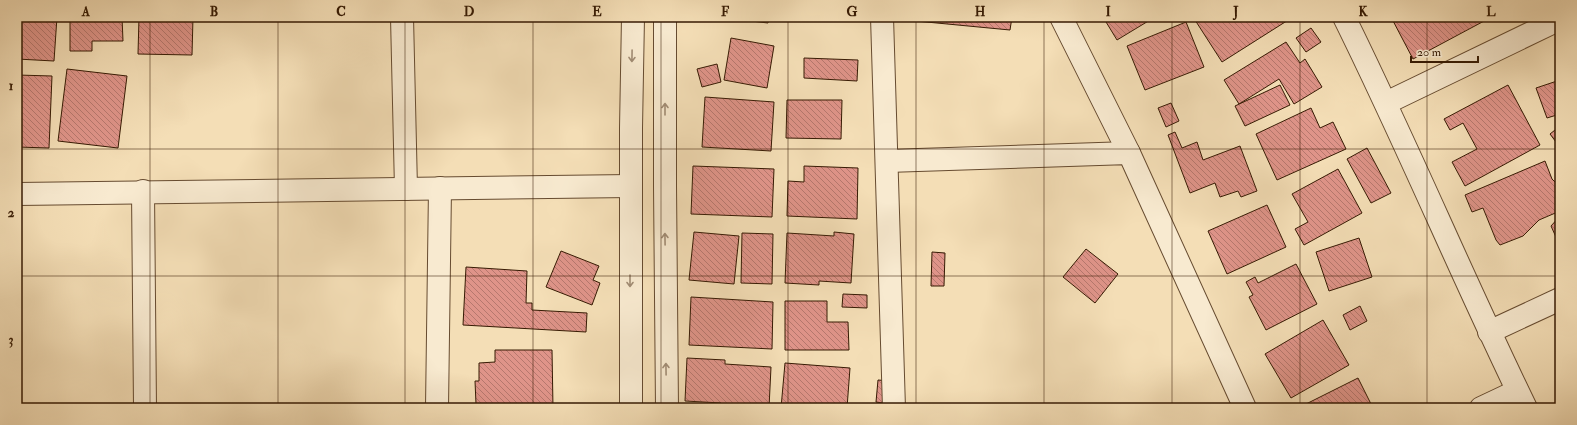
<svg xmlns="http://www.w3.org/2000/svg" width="1577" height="425" font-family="'IM FELL Double Pica',serif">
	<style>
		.building { fill: url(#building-back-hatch); stroke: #361a03 }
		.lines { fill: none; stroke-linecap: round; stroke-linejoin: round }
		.minor-casing { stroke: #664b30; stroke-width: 24 }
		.minor { stroke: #f8ead0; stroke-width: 22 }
		.oneway { stroke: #a18c74 }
		.grid { fill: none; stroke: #361a03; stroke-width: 1; stroke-opacity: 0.55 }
		.neatline { fill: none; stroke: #361a03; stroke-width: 1.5 }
		.grid-label { font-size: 13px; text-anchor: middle; font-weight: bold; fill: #361a03 }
	</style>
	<defs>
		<pattern id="building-back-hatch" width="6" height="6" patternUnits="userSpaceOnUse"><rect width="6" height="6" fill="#df9489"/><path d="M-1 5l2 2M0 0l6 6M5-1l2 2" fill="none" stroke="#b6786e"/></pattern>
	</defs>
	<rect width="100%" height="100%" fill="#f4deb6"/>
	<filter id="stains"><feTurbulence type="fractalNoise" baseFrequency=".005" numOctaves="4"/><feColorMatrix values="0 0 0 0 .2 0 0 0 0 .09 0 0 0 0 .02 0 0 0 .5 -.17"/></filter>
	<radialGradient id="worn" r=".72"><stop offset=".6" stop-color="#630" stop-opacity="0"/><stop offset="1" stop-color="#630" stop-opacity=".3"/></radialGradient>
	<g class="building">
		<polygon points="17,17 57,17 54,61 17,59"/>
		<polygon points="70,17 122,17 123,41 92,41 92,51 70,51"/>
		<polygon points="139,17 193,17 192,55 138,54"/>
		<polygon points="734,17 769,17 768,23 734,19"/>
		<polygon points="917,17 1012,17 1010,30 916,21"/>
		<polygon points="1103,17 1155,17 1117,40"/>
		<polygon points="1199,17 1293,17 1222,62 1195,20"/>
		<polygon points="1391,17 1485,17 1486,20 1413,59"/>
		<polygon points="1186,22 1204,67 1145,90 1127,46"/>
		<polygon points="1311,28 1321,42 1306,52 1296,38"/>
		<polygon points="731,38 774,46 767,88 724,80"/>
		<polygon points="1286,42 1300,63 1305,59 1322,87 1294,104 1279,79 1239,104 1224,80"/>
		<polygon points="804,58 858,60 857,81 804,78"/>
		<polygon points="717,64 721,82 702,87 697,69"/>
		<polygon points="67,69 127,76 118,148 58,141"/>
		<polygon points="17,75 52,76 49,148 17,147"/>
		<polygon points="1560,80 1560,114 1547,118 1536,88"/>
		<polygon points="1280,85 1290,105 1245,126 1235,106"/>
		<polygon points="1508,85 1540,145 1465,186 1452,162 1477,149 1463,123 1450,130 1444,119"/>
		<polygon points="705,97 774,102 771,151 702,147"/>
		<polygon points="787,100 842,100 841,139 786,138"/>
		<polygon points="1171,103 1179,121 1166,127 1158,108"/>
		<polygon points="1311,108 1320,128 1333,122 1346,149 1277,180 1256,134"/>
		<polygon points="1560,126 1560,145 1559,146 1550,134"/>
		<polygon points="1175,132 1182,148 1197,142 1203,160 1240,146 1257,191 1241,197 1238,191 1220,197 1215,183 1190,193 1168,135"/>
		<polygon points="1367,148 1391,193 1371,203 1347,159"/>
		<polygon points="1545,161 1552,179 1557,184 1560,191 1560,211 1539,220 1523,236 1500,245 1496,240 1483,208 1472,212 1465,195"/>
		<polygon points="693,166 774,169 772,217 691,214"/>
		<polygon points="804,166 858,168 857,219 787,216 788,181 804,182"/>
		<polygon points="1338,169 1362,213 1304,245 1295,229 1308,222 1292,194"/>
		<polygon points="1267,205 1286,247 1227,274 1208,231"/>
		<polygon points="1560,216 1560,246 1551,226"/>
		<polygon points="694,232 739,236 734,284 689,280"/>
		<polygon points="834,232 854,234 851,283 819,281 819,285 785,283 787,233 834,236"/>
		<polygon points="742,233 773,234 772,284 741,283"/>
		<polygon points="1359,238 1372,277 1329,291 1316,252"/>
		<polygon points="1086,249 1118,274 1095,303 1063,277"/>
		<polygon points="561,251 599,266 593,280 600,283 592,305 546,287"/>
		<polygon points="932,252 945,253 944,286 931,286"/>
		<polygon points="1296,264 1317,304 1266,330 1249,297 1253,295 1246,282 1255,277 1258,283"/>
		<polygon points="466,267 527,271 526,303 532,303 532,310 587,313 586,332 463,325"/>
		<polygon points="843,294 867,295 867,308 842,307"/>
		<polygon points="691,297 773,302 772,349 689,345"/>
		<polygon points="785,301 827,301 827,322 848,322 849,350 785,350"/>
		<polygon points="1360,306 1367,321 1350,330 1343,315"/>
		<polygon points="1323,320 1349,365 1291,398 1265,354"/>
		<polygon points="495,350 552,350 553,408 465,408 465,404 476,404 475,381 479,381 479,363 495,362"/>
		<polygon points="687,358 725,360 725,364 771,367 769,408 721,408 721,403 685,401"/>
		<polygon points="785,363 850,368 847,408 781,408"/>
		<polygon points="1358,378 1373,408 1298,408"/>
		<polygon points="878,380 890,381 889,404 876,402"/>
	</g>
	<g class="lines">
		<defs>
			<g id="minor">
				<polyline points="402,17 406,189"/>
				<polyline points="665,17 665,186 667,408"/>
				<polyline points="882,17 894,408"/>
				<polyline points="1061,17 1129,153"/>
				<path d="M 1344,17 C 1408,146 1463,279 1526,408"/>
				<polyline points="1386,103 1560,19"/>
				<polyline points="887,161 1129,153 1245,408"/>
				<polyline points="143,191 145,408"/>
				<polyline points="17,194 631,186"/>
				<polyline points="1489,332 1560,299"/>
				<polyline points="437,408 440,188"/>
				<polyline points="631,408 631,128 633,17"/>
				<polyline points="1481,408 1517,391"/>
			</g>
		</defs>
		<use href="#minor" class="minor-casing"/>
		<use href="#minor" class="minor"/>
	</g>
	<defs><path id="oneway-shaft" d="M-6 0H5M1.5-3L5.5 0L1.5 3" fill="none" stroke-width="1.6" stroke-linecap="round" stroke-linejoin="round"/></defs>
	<g class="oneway">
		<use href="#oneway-shaft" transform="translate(632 56) rotate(91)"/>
		<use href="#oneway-shaft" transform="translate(665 109) rotate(-90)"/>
		<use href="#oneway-shaft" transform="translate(665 239) rotate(-91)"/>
		<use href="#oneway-shaft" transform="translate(630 281) rotate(90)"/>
		<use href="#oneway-shaft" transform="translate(666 369) rotate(-91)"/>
	</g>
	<path class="grid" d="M 150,17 L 150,408M 278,17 L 278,408M 405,17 L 405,408M 533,17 L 533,408M 661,17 L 661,408M 788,17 L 788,408M 916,17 L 916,408M 1044,17 L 1044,408M 1172,17 L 1172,408M 1300,17 L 1300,408M 1427,17 L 1427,408M 17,149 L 1560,149M 17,276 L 1560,276"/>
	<rect width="1577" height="425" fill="none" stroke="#f4deb6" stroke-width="44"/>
	<path d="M1411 56v6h67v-6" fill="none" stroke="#361a03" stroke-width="2"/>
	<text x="1417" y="56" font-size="12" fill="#361a03" stroke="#f8ead0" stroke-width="3" paint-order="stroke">20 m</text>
	<rect x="22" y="22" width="1533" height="381" class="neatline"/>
	<g class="grid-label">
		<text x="86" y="16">A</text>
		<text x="214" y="16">B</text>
		<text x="341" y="16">C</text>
		<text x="469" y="16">D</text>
		<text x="597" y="16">E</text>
		<text x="725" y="16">F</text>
		<text x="852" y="16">G</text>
		<text x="980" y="16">H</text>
		<text x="1108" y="16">I</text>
		<text x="1236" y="16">J</text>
		<text x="1363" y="16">K</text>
		<text x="1491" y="16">L</text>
		<text x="11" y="90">1</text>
		<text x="11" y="217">2</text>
		<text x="11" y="344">3</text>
	</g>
	<rect width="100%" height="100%" filter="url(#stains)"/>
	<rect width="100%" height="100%" fill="url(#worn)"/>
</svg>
